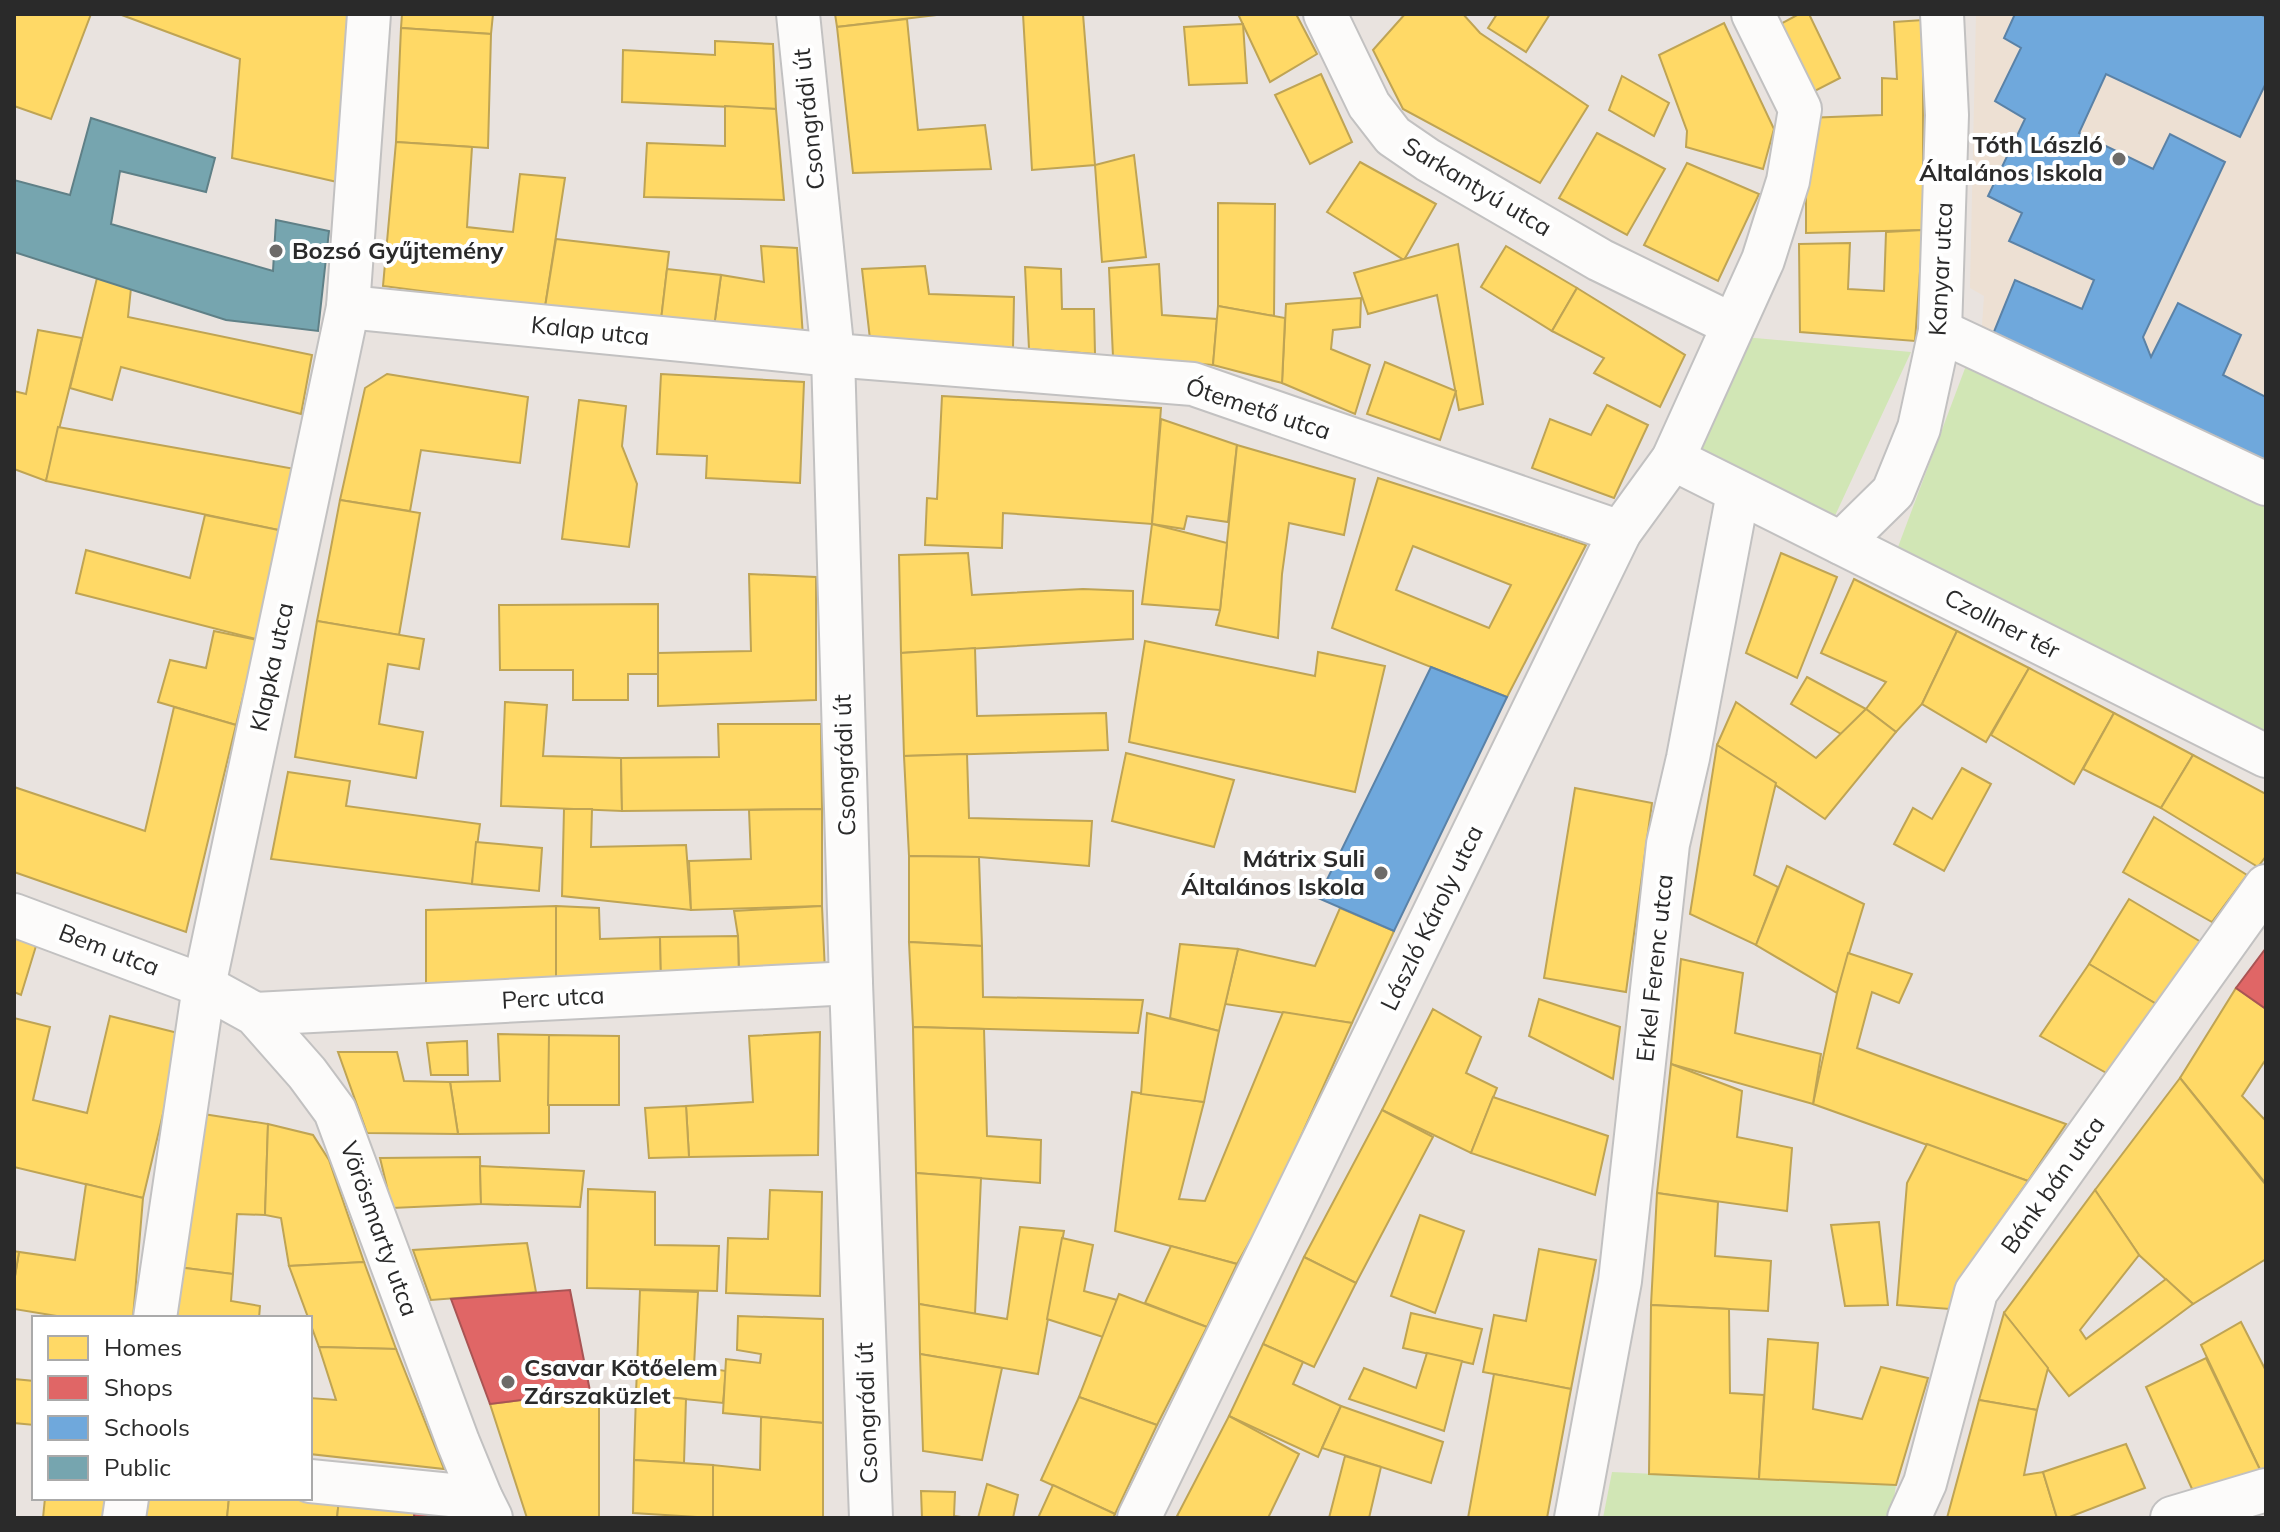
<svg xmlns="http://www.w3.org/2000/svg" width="2280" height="1532" font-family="Mulish,sans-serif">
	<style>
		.education { fill: #ede0d3 }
		.green { fill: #d1e6b5 }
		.homes { fill: #ffd966; stroke: #bfa454; stroke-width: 2; fill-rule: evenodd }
		.shops { fill: #e06666; stroke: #a95454; stroke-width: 2 }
		.schools { fill: #6fa8dc; stroke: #5a82a7; stroke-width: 2 }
		.public { fill: #76a5af; stroke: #5f8087; stroke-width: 2 }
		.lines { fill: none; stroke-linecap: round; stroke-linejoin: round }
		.minor-casing { stroke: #c2c1c1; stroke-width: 46 }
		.minor { stroke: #fcfbfa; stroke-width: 42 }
		.poi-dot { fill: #6d6b69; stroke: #fff; stroke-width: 3 }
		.labels { text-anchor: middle; stroke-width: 8; stroke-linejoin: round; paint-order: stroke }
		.street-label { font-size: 24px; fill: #2a2a2a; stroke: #fff }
		.poi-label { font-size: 24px; font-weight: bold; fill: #2a2a2a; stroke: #fff; text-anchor: end }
	</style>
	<rect width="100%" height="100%" fill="#e9e3df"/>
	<polygon class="education" points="1976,14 2266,14 2266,467 1981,340 1984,296 1970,288"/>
	<g class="green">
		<polygon points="1744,337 1911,352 1833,520 1697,451"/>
		<polygon points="1967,363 2266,499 2266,744 1895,555"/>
		<polygon points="1612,1472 1896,1485 1891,1518 1603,1518"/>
	</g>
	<g class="homes">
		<polygon points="14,14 91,14 51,119 14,106"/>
		<polygon points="119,14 349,14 337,182 232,158 240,59"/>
		<polygon points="402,14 493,14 491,34 401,28"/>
		<polygon points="835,14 945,14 837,27"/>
		<polygon points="1023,14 1083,14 1095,165 1032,170"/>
		<polygon points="1238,14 1296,14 1317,54 1270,82"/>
		<polygon points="1405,14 1463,14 1480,33 1588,106 1540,183 1403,109 1373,50"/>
		<polygon points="1497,14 1550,14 1526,52 1488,28"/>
		<polygon points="1799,14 1809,14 1840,78 1809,94 1775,27"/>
		<polygon points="907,19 918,130 985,125 991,169 853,173 837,27"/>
		<polygon points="1923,20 1923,230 1806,233 1806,118 1882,115 1882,78 1897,79 1894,22"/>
		<polygon points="1724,23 1774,129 1763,169 1686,147 1687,131 1659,55"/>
		<polygon points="1243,24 1247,83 1189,85 1184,27"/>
		<polygon points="401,28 491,34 488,148 396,142"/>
		<polygon points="715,41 773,44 776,109 622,102 623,50 715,55"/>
		<polygon points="1321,74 1352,142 1310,164 1275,95"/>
		<polygon points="1622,76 1669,103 1654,136 1609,110"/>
		<polygon points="725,106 776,109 784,200 644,197 647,143 725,146"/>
		<polygon points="1597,133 1665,169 1627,235 1559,198"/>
		<polygon points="396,142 472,147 467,227 513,232 520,174 565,178 545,307 383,286"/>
		<polygon points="1134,155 1146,257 1102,262 1095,165"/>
		<polygon points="1360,162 1436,204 1404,260 1327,212"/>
		<polygon points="1687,163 1759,194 1718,281 1644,245"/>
		<polygon points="1218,203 1275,204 1274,316 1218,306"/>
		<polygon points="1923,230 1915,341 1800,332 1799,244 1850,243 1848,289 1884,291 1886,232"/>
		<polygon points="556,239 669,252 661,320 545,307"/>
		<polygon points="1458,244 1483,404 1459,410 1437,295 1368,314 1354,273"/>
		<polygon points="761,246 797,248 803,337 714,327 721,275 764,282"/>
		<polygon points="1506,246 1577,288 1552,331 1481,287"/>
		<polygon points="1159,264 1162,315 1217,319 1213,365 1113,357 1109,268"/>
		<polygon points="925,266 929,294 1014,297 1013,349 870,339 862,269"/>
		<polygon points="1025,267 1061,269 1062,309 1094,309 1095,354 1029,349"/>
		<polygon points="667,269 721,275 714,327 661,320"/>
		<polygon points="97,278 131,288 128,317 312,355 301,414 121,367 112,400 70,388"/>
		<polygon points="1577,288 1685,355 1660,407 1594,373 1604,358 1552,331"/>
		<polygon points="1361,298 1360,327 1333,330 1331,349 1370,365 1355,414 1282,383 1286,304"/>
		<polygon points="1218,306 1285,318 1282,383 1213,365"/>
		<polygon points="38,330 82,338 46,481 14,469 14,391 26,394"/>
		<polygon points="1385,362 1456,391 1440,440 1367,414"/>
		<polygon points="387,374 528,397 520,463 421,450 410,511 340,500 365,388"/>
		<polygon points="661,374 804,382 800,483 706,478 707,456 657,454"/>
		<polygon points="942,396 1161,408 1152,524 1003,513 1002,548 925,545 927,498 937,499"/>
		<polygon points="579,400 626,406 622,446 637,484 629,547 562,539"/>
		<polygon points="1607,405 1648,425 1614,498 1532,468 1550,419 1591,435"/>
		<polygon points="1161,419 1237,445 1228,522 1187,516 1184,529 1152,524"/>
		<polygon points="58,427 295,469 288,532 46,481"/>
		<polygon points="1237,445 1355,479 1344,535 1289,523 1282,574 1278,638 1216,625 1220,610"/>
		<path d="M 1378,478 L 1586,545 L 1507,697 L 1332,628 ZM 1413,546 L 1511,585 L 1489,628 L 1396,590 Z"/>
		<polygon points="340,500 420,513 399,635 317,621"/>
		<polygon points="205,515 288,532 260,640 76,593 86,550 190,578"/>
		<polygon points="1152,524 1227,543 1220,610 1142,604"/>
		<polygon points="968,553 972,595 1083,589 1133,591 1133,639 901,653 899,555"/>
		<polygon points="1781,553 1837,577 1797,678 1746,653"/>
		<polygon points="749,574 816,577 816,700 658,706 658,653 751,651"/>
		<polygon points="1854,579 1957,631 1922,704 1896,732 1866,709 1886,682 1821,653"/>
		<polygon points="658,604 658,674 628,674 628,700 573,700 573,670 500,670 499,605"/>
		<polygon points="317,621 424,639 419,669 388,664 379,724 423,732 416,778 295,757"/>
		<polygon points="214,631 257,640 236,725 158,702 170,660 206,668"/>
		<polygon points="1957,631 2029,668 1986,742 1922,704"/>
		<polygon points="1145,641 1315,676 1318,652 1385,666 1355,792 1129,742"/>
		<polygon points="975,648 977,716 1106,713 1108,750 904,756 901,653"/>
		<polygon points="2029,668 2114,713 2074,784 1991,735"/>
		<polygon points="1807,677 1866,709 1841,734 1791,704"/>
		<polygon points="505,702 547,705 543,756 621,758 622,811 501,806"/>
		<polygon points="1736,702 1816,758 1866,709 1896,732 1825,819 1717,745"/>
		<polygon points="174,707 236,725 186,932 14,872 14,787 145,831"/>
		<polygon points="2114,713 2193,755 2161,808 2083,769"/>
		<polygon points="718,724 821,724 822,809 622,811 621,758 719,757"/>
		<polygon points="1717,745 1776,783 1754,875 1778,887 1756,945 1690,914"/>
		<polygon points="1126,753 1234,780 1214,847 1112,821"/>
		<polygon points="967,754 969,818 1092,821 1089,866 979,857 909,856 904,756"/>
		<polygon points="2193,755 2266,794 2266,856 2258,867 2161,808"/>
		<polygon points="1962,768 1991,784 1944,871 1894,844 1913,808 1932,819"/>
		<polygon points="288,772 350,781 346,806 480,824 472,884 271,859"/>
		<polygon points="1575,788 1652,803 1626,992 1544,978"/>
		<polygon points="564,809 592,809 591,847 686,845 691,910 562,896"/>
		<polygon points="822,809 822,906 691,910 689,861 751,859 749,810"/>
		<polygon points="2154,817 2247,875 2212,922 2123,872"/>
		<polygon points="476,842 542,848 539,891 472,884"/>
		<polygon points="909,856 979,857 982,946 909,942"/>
		<polygon points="1787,866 1864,904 1837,993 1756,945"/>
		<polygon points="2129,899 2201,942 2158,1005 2089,964"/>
		<polygon points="556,906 599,908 600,939 660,937 661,979 556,984"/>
		<polygon points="556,906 556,984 426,991 426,910"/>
		<polygon points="822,906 825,972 739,978 738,936 734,911"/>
		<polygon points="1340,908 1394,931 1352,1023 1225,1004 1238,949 1315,966"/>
		<polygon points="14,925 40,933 21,995 14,992"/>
		<polygon points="738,936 739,978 661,979 660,937"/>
		<polygon points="909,942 982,946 983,997 1143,1000 1138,1033 913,1027"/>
		<polygon points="1180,944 1238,949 1219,1031 1170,1018"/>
		<polygon points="1848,953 1912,974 1899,1003 1872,992 1857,1048 2066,1124 2028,1181 1813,1104 1837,993"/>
		<polygon points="1681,959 1743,973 1735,1033 1821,1054 1813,1104 1671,1064"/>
		<polygon points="2089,964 2158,1005 2110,1075 2040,1036"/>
		<polygon points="2236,988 2266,1009 2266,1059 2242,1096 2266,1121 2266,1184 2180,1078"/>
		<polygon points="1539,999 1620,1027 1613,1079 1529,1036"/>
		<polygon points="1433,1009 1481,1037 1466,1073 1497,1088 1471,1153 1382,1110"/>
		<polygon points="1283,1012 1352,1023 1270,1205 1237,1264 1115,1231 1132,1092 1204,1102 1179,1199 1205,1201"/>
		<polygon points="1147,1013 1219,1031 1204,1102 1141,1094"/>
		<polygon points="110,1016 182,1034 143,1198 14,1167 14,1018 50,1027 33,1100 87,1113"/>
		<polygon points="913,1027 984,1029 987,1136 1041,1140 1040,1183 916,1173"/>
		<polygon points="820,1032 818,1155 689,1157 686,1106 753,1102 749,1036"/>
		<polygon points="498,1034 549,1035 549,1133 458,1134 450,1082 500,1081"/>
		<polygon points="549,1035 619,1036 619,1105 548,1105"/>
		<polygon points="467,1041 468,1075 431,1075 427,1043"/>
		<polygon points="338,1052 397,1052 404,1081 450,1082 458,1134 367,1133"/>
		<polygon points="1671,1064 1742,1091 1737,1137 1792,1148 1787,1211 1657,1193"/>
		<polygon points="2180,1078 2266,1185 2266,1259 2193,1304 2139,1255 2095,1190"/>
		<polygon points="1493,1097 1608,1136 1595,1195 1471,1153"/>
		<polygon points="686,1106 689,1157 649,1158 645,1108"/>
		<polygon points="1382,1110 1433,1137 1356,1283 1304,1257"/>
		<polygon points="197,1113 268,1124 265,1215 237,1214 233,1274 177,1267"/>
		<polygon points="268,1124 313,1135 329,1160 364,1262 289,1266 281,1218 265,1215"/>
		<polygon points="1927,1144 2028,1181 1959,1280 1950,1309 1897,1305 1907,1183"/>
		<polygon points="480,1157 481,1204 392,1208 380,1158"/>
		<polygon points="480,1166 584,1171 580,1207 481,1204"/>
		<polygon points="916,1173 981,1178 975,1314 919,1304"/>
		<polygon points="86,1184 143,1198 133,1318 69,1318 14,1309 14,1282 19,1252 75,1260"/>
		<polygon points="588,1189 655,1192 655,1245 719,1246 717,1291 587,1288"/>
		<polygon points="770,1190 822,1192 820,1296 726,1293 728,1238 768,1239"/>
		<polygon points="2095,1190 2139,1255 2080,1330 2086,1339 2166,1279 2193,1304 2069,1396 2004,1313"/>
		<polygon points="1657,1193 1718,1202 1715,1256 1771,1261 1768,1311 1651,1305"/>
		<polygon points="1420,1215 1464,1231 1435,1313 1391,1296"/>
		<polygon points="1879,1222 1888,1305 1845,1306 1831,1225"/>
		<polygon points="1020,1227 1064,1231 1038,1374 920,1354 919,1304 1007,1319"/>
		<polygon points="1062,1238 1093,1245 1084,1291 1117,1300 1103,1337 1047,1319"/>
		<polygon points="527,1243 536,1292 431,1300 413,1250"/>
		<polygon points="1171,1246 1237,1264 1207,1327 1145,1303"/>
		<polygon points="1539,1249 1596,1260 1571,1389 1483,1372 1494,1315 1526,1321"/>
		<polygon points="14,1251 19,1252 14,1282"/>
		<polygon points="1304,1257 1356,1283 1314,1367 1263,1344"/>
		<polygon points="364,1262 396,1349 319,1347 289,1266"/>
		<polygon points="177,1267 233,1274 231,1301 260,1306 259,1318 171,1318"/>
		<polygon points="640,1290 698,1292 694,1366 726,1371 723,1403 636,1394"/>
		<polygon points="1119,1294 1207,1327 1157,1425 1079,1397"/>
		<polygon points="1651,1305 1729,1309 1730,1393 1764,1395 1759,1479 1649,1474"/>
		<polygon points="1411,1313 1482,1329 1473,1364 1403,1348"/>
		<polygon points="2004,1313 2048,1368 2037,1410 1979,1400"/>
		<polygon points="738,1316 823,1319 823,1423 723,1413 726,1359 760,1363 761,1354 737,1350"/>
		<polygon points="2241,1322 2266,1371 2266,1477 2264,1478 2201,1345"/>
		<polygon points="1768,1339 1818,1343 1813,1409 1862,1419 1881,1367 1928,1378 1896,1485 1759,1479"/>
		<polygon points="1263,1344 1303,1362 1293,1384 1341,1406 1318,1457 1229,1416"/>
		<polygon points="319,1347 396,1349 444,1469 310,1454 310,1398 336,1400"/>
		<polygon points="1427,1353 1462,1361 1444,1431 1349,1399 1364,1368 1416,1388"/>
		<polygon points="920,1354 1002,1368 982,1460 923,1451"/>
		<polygon points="2206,1358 2264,1478 2197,1500 2146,1387"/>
		<polygon points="1494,1374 1571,1389 1547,1518 1468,1518"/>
		<polygon points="14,1379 34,1381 34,1425 14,1423"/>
		<polygon points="599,1390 599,1518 527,1518 490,1404"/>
		<polygon points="636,1394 686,1399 684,1463 634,1460"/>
		<polygon points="1079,1397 1157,1425 1115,1514 1041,1480"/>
		<polygon points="1979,1400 2037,1410 2024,1475 2043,1472 2057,1518 1947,1518"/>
		<polygon points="1341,1406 1443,1442 1431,1483 1322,1448"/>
		<polygon points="1229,1416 1299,1454 1268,1518 1181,1518 1177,1516"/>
		<polygon points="761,1417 823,1423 823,1518 713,1518 713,1465 760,1470"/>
		<polygon points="2126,1444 2145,1488 2067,1518 2057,1518 2043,1472"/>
		<polygon points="1345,1456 1381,1467 1369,1518 1329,1518"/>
		<polygon points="634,1460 713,1465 713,1518 633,1513"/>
		<polygon points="987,1484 1018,1495 1013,1518 978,1518"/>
		<polygon points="1053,1485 1115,1514 1113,1518 1038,1518"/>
		<polygon points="921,1491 955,1492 954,1516 968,1518 922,1518"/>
		<polygon points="45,1498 110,1498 108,1518 43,1518"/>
		<polygon points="133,1498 229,1498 227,1518 130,1518"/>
		<polygon points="229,1498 339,1499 337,1518 227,1518"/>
		<polygon points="339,1499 415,1505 414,1518 337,1518"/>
	</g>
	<g class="shops">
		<polygon points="2266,948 2266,1009 2236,988"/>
		<polygon points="570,1290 590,1391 490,1404 451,1299"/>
		<polygon points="415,1505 469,1518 414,1518"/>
	</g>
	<g class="schools">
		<polygon points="2015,14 2260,14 2266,17 2266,83 2240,137 2106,74 2079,133 2153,169 2170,134 2225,162 2143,337 2151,357 2178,303 2241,335 2223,375 2266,397 2266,472 1989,344 2015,280 2082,309 2094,280 2009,241 2022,213 1988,196 2025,119 1995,101 2021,48 2004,38"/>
		<polygon points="1431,667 1507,697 1394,931 1318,898"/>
	</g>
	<polygon class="public" points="91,118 215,158 206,192 120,171 111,224 273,271 276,220 329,231 318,331 226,320 14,252 14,180 70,195"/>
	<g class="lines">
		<defs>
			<g id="minor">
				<polyline points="798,14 833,355 851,983 871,1518"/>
				<polyline points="1325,14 1369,105 1393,136 1428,160 1600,260 1733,325"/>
				<polyline points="348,307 833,355 1193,384 1620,532"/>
				<polyline points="1940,331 2266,484"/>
				<polyline points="1673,459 2266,756"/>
				<polyline points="1841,543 1893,492 1919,428 1940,331 1947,115 1942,14"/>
				<polyline points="14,915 204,986 255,1014 307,1073 335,1111 458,1442 481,1498 491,1518"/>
				<polyline points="255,1014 851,983"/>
				<polyline points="155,1318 204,986 348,307 369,14"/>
				<polyline points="310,1481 481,1498"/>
				<polyline points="124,1518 127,1498"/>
				<polyline points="1139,1518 1620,532 1673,459 1763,260 1788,181 1800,109 1753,14"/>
				<polyline points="1576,1518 1620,1281 1668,844 1688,758 1738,493"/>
				<polyline points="1909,1518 1925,1483 1976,1292 2266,886"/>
				<polyline points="2172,1518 2266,1490"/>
			</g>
		</defs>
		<use href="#minor" class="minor-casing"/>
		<use href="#minor" class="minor"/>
	</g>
	<g class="poi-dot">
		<circle cx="2119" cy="159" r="8"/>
		<circle cx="276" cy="251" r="8"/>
		<circle cx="1381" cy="873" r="8"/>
		<circle cx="508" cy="1382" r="8"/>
	</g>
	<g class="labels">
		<g class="street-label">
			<text transform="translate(809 119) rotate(-96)" y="8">Csongrádi út</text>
			<text transform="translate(1477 187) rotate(31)" y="8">Sarkantyú utca</text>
			<text transform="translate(1941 269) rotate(-87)" y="8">Kanyar utca</text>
			<text transform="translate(590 331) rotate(6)" y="8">Kalap utca</text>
			<text transform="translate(1258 409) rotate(18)" y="8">Ótemető utca</text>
			<text transform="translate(2002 624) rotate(27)" y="8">Czollner tér</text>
			<text transform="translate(272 667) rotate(-78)" y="8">Klapka utca</text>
			<text transform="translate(845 765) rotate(-92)" y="8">Csongrádi út</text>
			<text transform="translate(1432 918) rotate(-64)" y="8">László Károly utca</text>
			<text transform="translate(109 950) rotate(21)" y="8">Bem utca</text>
			<text transform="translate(1655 968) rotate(-84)" y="8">Erkel Ferenc utca</text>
			<text transform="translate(553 998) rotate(-3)" y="8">Perc utca</text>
			<text transform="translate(2053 1185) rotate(-55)" y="8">Bánk bán utca</text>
			<text transform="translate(379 1229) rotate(70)" y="8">Vörösmarty utca</text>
			<text transform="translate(867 1413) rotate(-92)" y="8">Csongrádi út</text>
		</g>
		<g class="poi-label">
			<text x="2103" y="153">Tóth László<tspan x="2103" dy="28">Általános Iskola</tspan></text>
			<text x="292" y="259" text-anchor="start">Bozsó Gyűjtemény</text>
			<text x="1365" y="867">Mátrix Suli<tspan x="1365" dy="28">Általános Iskola</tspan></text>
			<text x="524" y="1376" text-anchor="start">Csavar Kötőelem<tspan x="524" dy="28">Zárszaküzlet</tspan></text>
		</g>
	</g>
	<rect width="2280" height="1532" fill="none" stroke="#2a2a2a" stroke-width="32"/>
	<rect x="32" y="1316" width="280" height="184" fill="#ffffff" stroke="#aaaaaa" stroke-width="2"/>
	<rect x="48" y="1336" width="40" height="24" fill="#ffd966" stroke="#aaaaaa" stroke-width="2"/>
	<text x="104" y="1356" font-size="24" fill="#2a2a2a">Homes</text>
	<rect x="48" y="1376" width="40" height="24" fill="#e06666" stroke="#aaaaaa" stroke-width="2"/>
	<text x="104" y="1396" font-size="24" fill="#2a2a2a">Shops</text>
	<rect x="48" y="1416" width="40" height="24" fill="#6fa8dc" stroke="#aaaaaa" stroke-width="2"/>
	<text x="104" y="1436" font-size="24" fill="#2a2a2a">Schools</text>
	<rect x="48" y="1456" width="40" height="24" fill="#76a5af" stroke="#aaaaaa" stroke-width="2"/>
	<text x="104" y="1476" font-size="24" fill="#2a2a2a">Public</text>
</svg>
